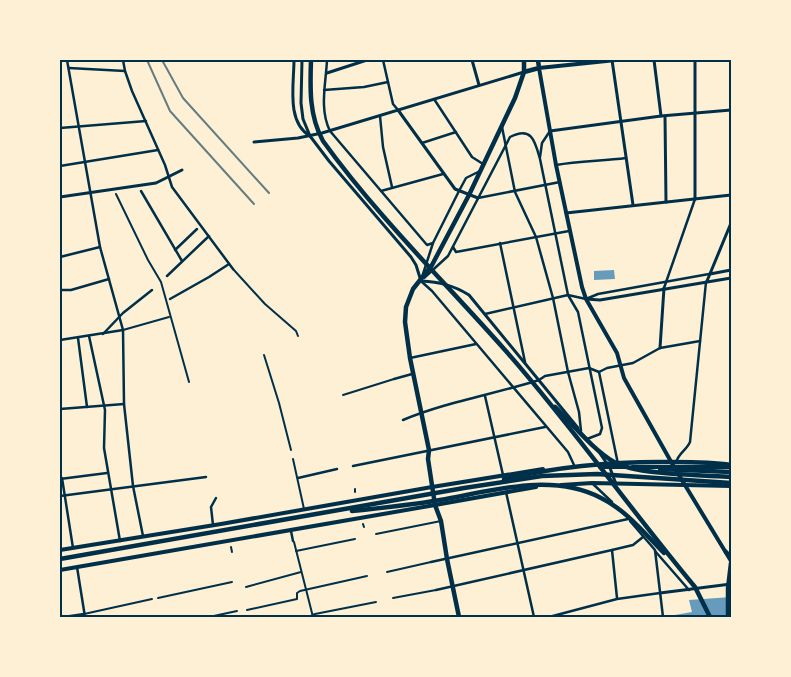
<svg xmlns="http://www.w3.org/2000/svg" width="791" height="677" font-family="Raleway,sans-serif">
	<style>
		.water { fill: #669bbc }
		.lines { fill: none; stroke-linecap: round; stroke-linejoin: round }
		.pedestrian { stroke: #003049; stroke-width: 2 }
		.minor { stroke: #003049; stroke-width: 2.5 }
		.tertiary { stroke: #003049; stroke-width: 3 }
		.secondary { stroke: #003049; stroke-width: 4 }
		.primary { stroke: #003049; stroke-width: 4 }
		.trunk { stroke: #003049; stroke-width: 4.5 }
		.motorway { stroke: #003049; stroke-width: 4.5 }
		.rail { stroke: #657d81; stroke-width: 2 }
		.neatline { fill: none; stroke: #003049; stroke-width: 2 }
	</style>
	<rect width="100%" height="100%" fill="#fdf0d5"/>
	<g class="water">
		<polygon points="614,270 615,279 594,280 594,271"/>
		<polygon points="731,597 731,617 663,617 692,612 689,600"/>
	</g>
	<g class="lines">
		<g class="pedestrian">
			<polyline points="116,194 148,260 161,282 189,382"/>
			<polyline points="233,269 265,304 296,331 298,336"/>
			<polyline points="123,330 169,317"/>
			<polyline points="264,355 279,403 291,450"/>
			<polyline points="343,395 394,379"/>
			<polyline points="293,459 304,509"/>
			<polyline points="355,489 355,492"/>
			<polyline points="363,524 364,527"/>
			<polyline points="376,534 441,521"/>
			<polyline points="294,542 313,617"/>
			<polyline points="231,547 232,552"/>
			<polyline points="296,551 355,539"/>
			<polyline points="387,572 431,562"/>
			<polyline points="246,587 301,572"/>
			<polyline points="158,598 232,582"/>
			<polyline points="393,598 436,590"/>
			<polyline points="247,610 297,599 297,593 300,591 367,576"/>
			<polyline points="84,614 152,599"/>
			<polyline points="209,617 237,611"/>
			<polyline points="309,617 315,614 376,602"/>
		</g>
		<g class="minor">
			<polyline points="67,60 100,247 123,330 124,404 133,486 143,536"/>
			<polyline points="123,60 125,71 132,91 165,165 172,187 233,269"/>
			<path d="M 327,60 C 326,83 319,109 330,131 L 427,245 L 433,243"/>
			<polyline points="383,60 393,104 398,110"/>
			<polyline points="69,68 125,71"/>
			<polyline points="324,90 364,87 388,82"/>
			<polyline points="434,99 472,157 483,164"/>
			<polyline points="380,116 383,147 392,187"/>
			<polyline points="502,127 515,192 536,237 553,298 568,372 579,412 581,431"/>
			<polyline points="60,128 146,121"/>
			<polyline points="422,143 456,132"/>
			<polyline points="540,157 542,143 550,131"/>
			<path d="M 556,165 C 579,161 603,161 626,158"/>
			<polyline points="60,166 158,150"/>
			<polyline points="141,191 182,261"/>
			<polyline points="381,191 443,174"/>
			<polyline points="478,198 560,182"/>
			<polyline points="500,243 525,362"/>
			<polyline points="453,247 456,252 569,231"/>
			<polyline points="175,250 197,229"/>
			<polyline points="60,257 100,247"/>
			<polyline points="423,274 433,243 459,191 466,178 480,171"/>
			<polyline points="167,276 209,236"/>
			<path d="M 424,278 L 448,256 L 510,137 C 532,126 535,141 540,159 L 568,295 L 578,312 L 602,428 L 600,434 L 587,439"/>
			<polyline points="422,282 432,291 568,452 574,465"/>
			<polyline points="664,288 695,199"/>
			<polyline points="60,290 71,290 109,279"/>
			<polyline points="170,299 209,277 229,264"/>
			<polyline points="485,314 568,295 586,299 598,294 709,274"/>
			<polyline points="103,334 123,313 152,290"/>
			<polyline points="89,336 105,410 104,448 120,541"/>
			<polyline points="78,338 87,407"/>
			<polyline points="60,340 123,330"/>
			<polyline points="410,358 476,344"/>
			<polyline points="599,372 618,464"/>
			<polyline points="394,379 412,374"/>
			<polyline points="485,396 503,475"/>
			<polyline points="60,409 124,404"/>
			<path d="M 403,420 C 446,402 495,394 539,380 L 545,376 L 589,368 L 599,372 L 607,368 L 633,363 L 660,348 L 700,341"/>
			<path d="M 676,463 C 678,453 686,451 690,442 L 706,282"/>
			<polyline points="353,466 545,427"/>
			<polyline points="62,478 73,548"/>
			<polyline points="298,478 337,469"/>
			<polyline points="60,479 107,473"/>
			<polyline points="593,484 612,502"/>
			<polyline points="506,492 534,617"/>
			<polyline points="60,496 206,477"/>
			<polyline points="630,521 655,550 663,617"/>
			<polyline points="213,525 211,507 216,498"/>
			<polyline points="291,531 293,541"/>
			<polyline points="612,550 617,598"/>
			<polyline points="655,551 689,590"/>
			<polyline points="431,562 628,519"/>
			<polyline points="77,567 85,617"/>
			<polyline points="436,590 612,550 633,545 643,537"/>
			<polyline points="64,617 84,614"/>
			<polyline points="549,617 617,599 660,593"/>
		</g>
		<g class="tertiary">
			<path d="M 294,60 C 294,84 286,122 310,136"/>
			<path d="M 302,60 L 301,103 L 303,119 L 310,136 L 329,161 L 411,257 L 416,265 L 421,281 C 439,282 453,285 469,295 L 578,428"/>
			<polyline points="472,60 479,85"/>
			<polyline points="612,60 633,205"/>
			<polyline points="654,60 661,116"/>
			<polyline points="695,60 695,199"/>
			<polyline points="327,73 367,60"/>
			<polyline points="398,110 455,189 478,198"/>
			<polyline points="665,116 666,202"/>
			<polyline points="550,131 661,116 731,110"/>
			<polyline points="254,142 298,138 322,133 524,72"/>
			<polyline points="60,197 156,183 182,170"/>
			<polyline points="566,213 731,195"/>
			<polyline points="710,274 731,270"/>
			<polyline points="707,281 731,223"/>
			<polyline points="586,299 600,300 731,278"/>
			<polyline points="660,348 664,288"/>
			<polyline points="599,452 610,468 616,484"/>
			<polyline points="660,593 731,584"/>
		</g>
		<g class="secondary">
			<polyline points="60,550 221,524 432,487"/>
			<polyline points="60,570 435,505"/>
		</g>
		<g class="primary">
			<polyline points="616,60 539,68 556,165 582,287 586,299 617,353 624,378 674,467 731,561"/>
			<polyline points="600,467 625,467"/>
			<polyline points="632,467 731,467"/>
			<polyline points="561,485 592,483 731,486"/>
			<polyline points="432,487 543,469"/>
			<polyline points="435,505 536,487"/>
		</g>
		<g class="trunk">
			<polyline points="524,72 539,68 538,60"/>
			<polyline points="459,617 447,559 441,521 435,505 428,459 429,450 410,358 405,322 406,307 413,289 432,265 469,195 515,98 524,72 524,60"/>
		</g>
		<g class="motorway">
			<path d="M 311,60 C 310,88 309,116 323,141 C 377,216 444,281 505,350 C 572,426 630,509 695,587 L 710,617"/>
			<path d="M 555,407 C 574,425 591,448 614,462 C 636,475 703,475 731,477"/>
			<polyline points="660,469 731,472"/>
			<path d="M 504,479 C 560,466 616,461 673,462 C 692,462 712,462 731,465"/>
			<path d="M 352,511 C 382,508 411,505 440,500 C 492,491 551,472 601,498 C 626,510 645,534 664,553"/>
			<polyline points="726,552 731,557"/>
			<polyline points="60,559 464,488 542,476 597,474 731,483"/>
			<polyline points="728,617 728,588 731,563"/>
		</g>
		<g class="rail">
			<polyline points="147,60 170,111 254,204"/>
			<polyline points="162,60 183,98 269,193"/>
		</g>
	</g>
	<rect width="791" height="677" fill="none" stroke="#fdf0d5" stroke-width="122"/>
	<rect x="61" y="61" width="669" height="555" class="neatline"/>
</svg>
